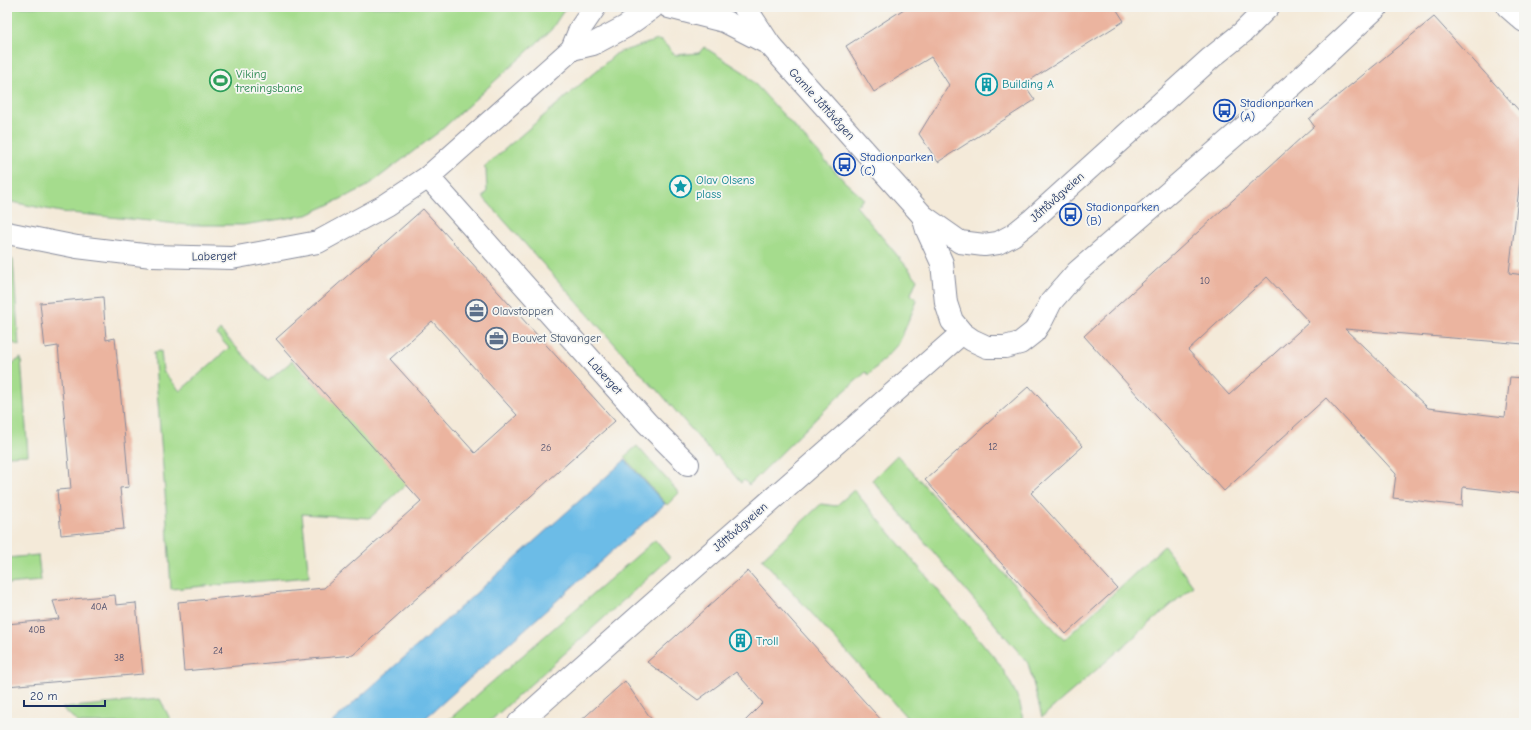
<svg xmlns="http://www.w3.org/2000/svg" width="1531" height="730" font-family="'Comic Neue',sans-serif">
	<style>
		.green { fill: #a5dc8d; stroke: #608676 }
		.water { fill: #6cbce7; stroke: #4476a2 }
		.building { fill: #ebb49f; fill-rule: evenodd }
		.lines { fill: none; stroke-linecap: round; stroke-linejoin: round }
		.minor-casing { stroke: #888c9c; stroke-width: 24 }
		.minor { stroke: #fff; stroke-width: 22 }
		.labels { text-anchor: middle; stroke-width: 3.5; stroke-linejoin: round; paint-order: stroke }
		.number-label { font-size: 10px; fill: #4f506e }
		.leisure-label { font-size: 12px; fill: #27864d; stroke: #f6f6f2; text-anchor: start }
		.culture-label { font-size: 12px; fill: #0d838f; stroke: #f6f6f2; text-anchor: start }
		.transit-label { font-size: 12px; fill: #164399; stroke: #f6f6f2; text-anchor: start }
		.street-label { font-size: 12px; fill: #1b2f5e; stroke: #f6f6f2 }
		.service-label { font-size: 12px; fill: #4e5e75; stroke: #f6f6f2; text-anchor: start }
	</style>
	<rect width="100%" height="100%" fill="#f6f6f2"/>
	<filter id="ink" filterUnits="userSpaceOnUse"><feTurbulence type="fractalNoise" baseFrequency=".025" numOctaves="2"/><feDisplacementMap in="SourceGraphic" scale="8" xChannelSelector="R" yChannelSelector="G"/><feConvolveMatrix kernelMatrix="1 2 1 2 8 2 1 2 1" color-interpolation-filters="sRGB"/></filter>
	<filter id="wash" filterUnits="userSpaceOnUse"><feTurbulence type="fractalNoise" baseFrequency=".012" numOctaves="4" result="noise"/><feDisplacementMap in="SourceGraphic" scale="16" xChannelSelector="R" yChannelSelector="G"/><feGaussianBlur stdDeviation="0.9" result="paint"/><feColorMatrix in="noise" values="0 0 0 0 0 0 0 0 0 0 0 0 0 0 0 0 0 1.4 0 .05"/><feComposite in="paint" operator="in"/></filter>
	<g filter="url(#wash)">
		<rect width="100%" height="100%" fill="#f4ead9"/>
		<g class="green">
			<polygon points="7,7 566,7 551,30 439,132 366,187 307,215 243,225 188,225 61,212 7,201"/>
			<polygon points="658,40 663,42 675,55 699,53 704,47 745,73 845,182 864,199 856,206 917,279 911,294 917,301 899,343 869,375 866,372 838,397 749,485 744,480 741,483 717,455 715,457 656,388 655,389 483,197 487,191 486,169 484,167 617,53"/>
			<polygon points="7,256 13,260 19,346 7,339"/>
			<polygon points="220,330 268,381 292,361 412,479 370,518 302,514 309,577 171,589 166,506 154,352 161,351 163,371 180,391 229,348 217,335"/>
			<polygon points="21,358 28,455 7,456 7,367"/>
			<polygon points="637,446 679,493 667,505 624,457"/>
			<polygon points="897,455 1064,640 1164,546 1193,586 1042,717 1028,663 872,480"/>
			<path d="M 854,490 L 999,663 C 1008,679 1025,704 1022,723 L 912,723 L 762,559 L 821,504 L 836,506 Z"/>
			<polygon points="655,540 670,558 488,723 445,723"/>
			<polygon points="38,555 41,581 7,584 7,558"/>
			<polygon points="160,699 172,723 79,723 62,708"/>
		</g>
		<polygon class="water" points="625,460 665,504 420,723 331,723"/>
		<g id="blocks">
			<g class="building">
				<polygon points="907,7 1115,7 1124,21 1024,84 1035,100 938,162 919,134 949,85 931,57 874,92 846,46"/>
				<path d="M 1434,17 L 1524,116 L 1524,146 L 1509,273 L 1524,275 L 1524,344 L 1345,329 L 1428,408 L 1505,417 L 1510,377 L 1524,378 L 1524,494 L 1463,487 L 1462,506 L 1393,498 L 1396,474 L 1326,398 L 1224,491 L 1084,336 L 1314,126 L 1309,119 ZM 1267,277 L 1309,322 L 1229,395 L 1188,350 Z"/>
				<path d="M 423,209 L 615,421 L 353,655 L 184,671 L 178,602 L 324,588 L 421,501 L 276,339 ZM 432,321 L 517,415 L 475,453 L 390,359 Z"/>
				<polygon points="103,297 106,340 115,338 124,429 129,487 120,488 124,529 61,535 57,490 71,489 58,346 45,348 40,303"/>
				<polygon points="1029,386 1083,446 1031,493 1117,588 1066,634 925,480"/>
				<polygon points="748,571 792,621 884,723 743,723 763,703 736,672 698,700 647,662"/>
				<polygon points="115,595 116,605 136,603 143,674 7,686 7,624 59,619 53,601"/>
				<polygon points="625,681 654,723 578,723"/>
			</g>
		</g>
	</g>
	<g filter="url(#ink)">
		<use href="#blocks" fill-opacity="0" stroke="#888c9c" stroke-width="1"/>
		<g class="lines">
			<defs>
				<g id="minor">
					<polyline points="669,7 724,21 769,44"/>
					<polyline points="744,7 749,13 770,45 923,216 960,242 984,245 998,243 1013,235 1033,219 1211,58 1242,33 1268,7"/>
					<polyline points="1508,7 1524,21"/>
					<polyline points="572,49 593,44 625,27 652,8"/>
					<polyline points="428,177 647,423 688,464"/>
					<polyline points="923,216 927,230 942,263 946,303 952,321 962,333 972,340 987,347 1005,347 1020,343 1034,332 1042,320 1051,302 1077,272 1293,85 1377,7"/>
					<polyline points="7,233 77,247 152,256 232,258 318,242 386,205 428,177 572,49 580,29 595,7"/>
					<path d="M 519,723 C 665,592 814,463 962,333"/>
				</g>
			</defs>
			<use href="#minor" class="minor-casing"/>
			<use href="#minor" class="minor"/>
		</g>
	</g>
	<defs>
		<symbol id="stadium-ring" viewBox="-11 -11 22 22"><circle r="9.5" fill="#f6f6f2" stroke="#2e9e5b" stroke-width="1.5"/><path d="M0-5a6.5 5 0 1 0 0 10a6.5 5 0 1 0 0-10ZM-3.5-1.8h7v3.6h-7Z" fill="#2e9e5b"/></symbol>
		<symbol id="building-ring" viewBox="-11 -11 22 22"><circle r="9.5" fill="#f6f6f2" stroke="#0f9aa8" stroke-width="1.5"/><path d="M-4-6H4V6H1V3H-1V6H-4ZM-2.5-4.3h1.7v1.8h-1.7ZM.8-4.3h1.7v1.8H.8ZM-2.5-1h1.7V.8h-1.7ZM.8-1h1.7V.8H.8Z" fill="#0f9aa8"/></symbol>
		<symbol id="bus-ring" viewBox="-11 -11 22 22"><circle r="9.5" fill="#f6f6f2" stroke="#1a4fb4" stroke-width="1.5"/><path d="M-5-6H5V4H4V6H2V4H-2V6H-4V4H-5ZM-3.5-4V0h7V-4ZM-3.5 1.2v1.5H-2V1.2ZM2 1.2v1.5H3.5V1.2Z" fill="#1a4fb4"/></symbol>
		<symbol id="sight-ring" viewBox="-11 -11 22 22"><circle r="9.5" fill="#f6f6f2" stroke="#0f9aa8" stroke-width="1.5"/><path d="M0-6L1.8-2.2L6-1.7L2.9 1.2L3.7 5.4L0 3.3L-3.7 5.4L-2.9 1.2L-6-1.7L-1.8-2.2Z" fill="#0f9aa8"/></symbol>
		<symbol id="office-ring" viewBox="-11 -11 22 22"><circle r="9.5" fill="#f6f6f2" stroke="#5c6f8a" stroke-width="1.5"/><path d="M-6-3h4V-5.5h4V-3h4V5H-6ZM-1-4.5V-3h2v-1.5ZM-6 0V1H6V0Z" fill="#5c6f8a"/></symbol>
	</defs>
	<g fill-rule="evenodd">
		<use href="#stadium-ring" x="208" y="68" width="25" height="25"/>
		<use href="#building-ring" x="974" y="72" width="25" height="25"/>
		<use href="#bus-ring" x="1212" y="98" width="25" height="25"/>
		<use href="#bus-ring" x="832" y="152" width="25" height="25"/>
		<use href="#sight-ring" x="668" y="174" width="25" height="25"/>
		<use href="#bus-ring" x="1058" y="202" width="25" height="25"/>
		<use href="#office-ring" x="464" y="298" width="25" height="25"/>
		<use href="#office-ring" x="484" y="326" width="25" height="25"/>
		<use href="#building-ring" x="728" y="628" width="25" height="25"/>
	</g>
	<g class="labels">
		<g class="number-label">
			<text x="1205" y="284">10</text>
			<text x="993" y="450">12</text>
			<text x="546" y="451">26</text>
			<text x="99" y="610">40A</text>
			<text x="37" y="633">40B</text>
			<text x="218" y="654">24</text>
			<text x="119" y="661">38</text>
		</g>
		<g class="leisure-label">
			<text x="236" y="78">Viking<tspan x="236" dy="14">treningsbane</tspan></text>
		</g>
		<g class="culture-label">
			<text x="1002" y="88">Building A</text>
			<text x="696" y="184">Olav Olsens<tspan x="696" dy="14">plass</tspan></text>
			<text x="756" y="645">Troll</text>
		</g>
		<g class="transit-label">
			<text x="1240" y="107">Stadionparken<tspan x="1240" dy="14">(A)</tspan></text>
			<text x="860" y="161">Stadionparken<tspan x="860" dy="14">(C)</tspan></text>
			<text x="1086" y="211">Stadionparken<tspan x="1086" dy="14">(B)</tspan></text>
		</g>
		<g class="street-label">
			<text transform="translate(822 104) rotate(48)" y="4">Gamle Jåttåvågen</text>
			<text transform="translate(1057 197) rotate(-42)" y="4">Jåttåvågveien</text>
			<text transform="translate(214 256) rotate(-1)" y="4">Laberget</text>
			<text transform="translate(605 376) rotate(48)" y="4">Laberget</text>
			<text transform="translate(740 527) rotate(-41)" y="4">Jåttåvågveien</text>
		</g>
		<g class="service-label">
			<text x="492" y="315">Olavstoppen</text>
			<text x="512" y="342">Bouvet Stavanger</text>
		</g>
	</g>
	<rect width="1531" height="730" fill="none" stroke="#f6f6f2" stroke-width="24"/>
	<path d="M24 700v6h81v-6" fill="none" stroke="#1b2f5e" stroke-width="2"/>
	<text x="30" y="700" font-size="12" fill="#1b2f5e" stroke="#f6f6f2" stroke-width="3" paint-order="stroke">20 m</text>
</svg>
